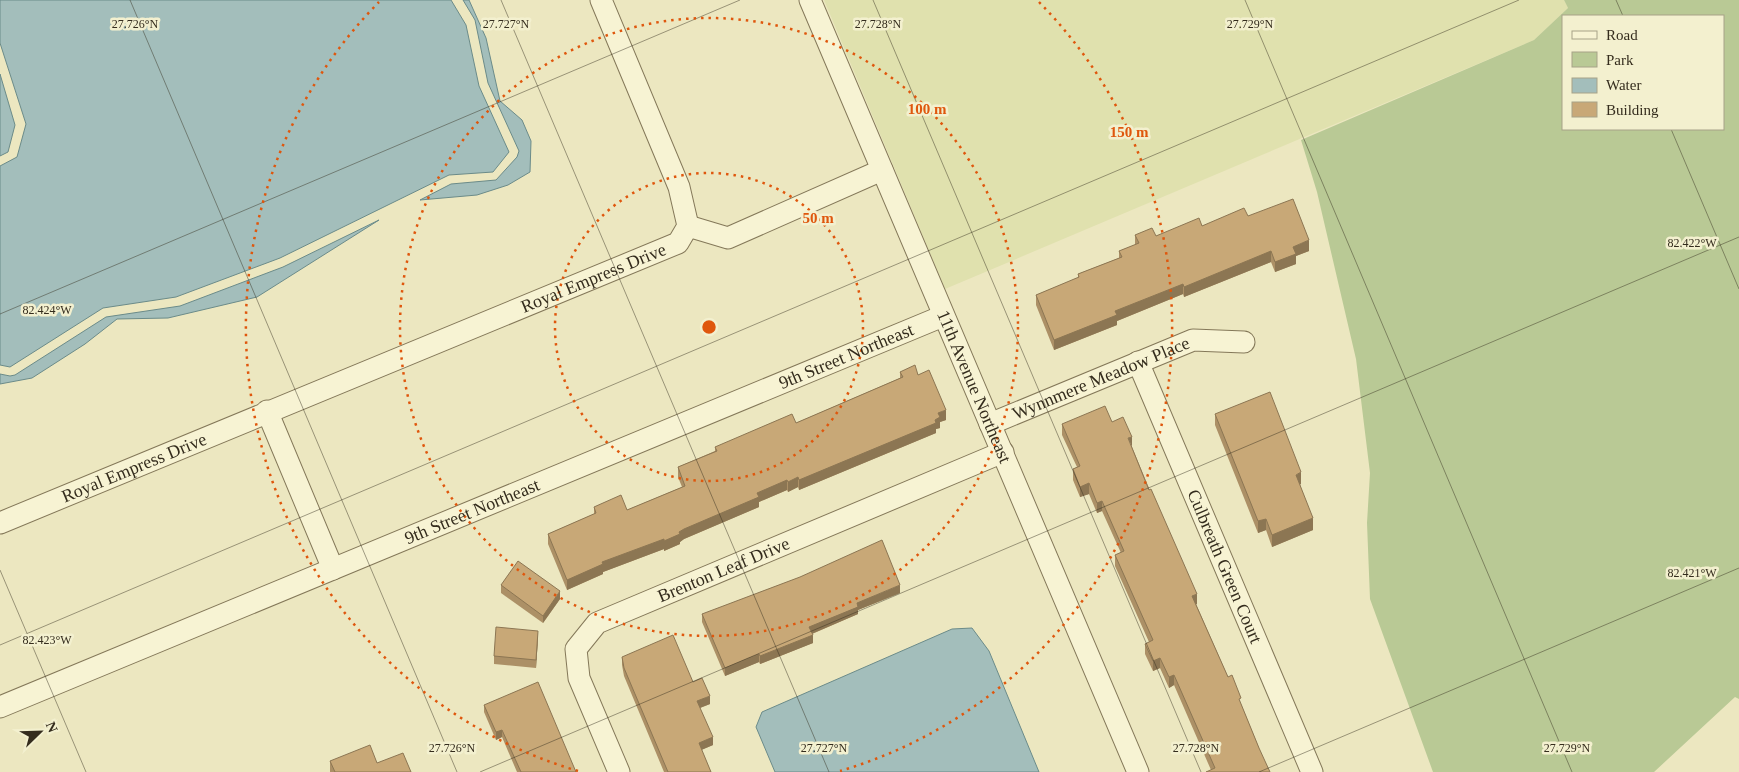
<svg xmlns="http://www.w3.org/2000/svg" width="1739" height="772" font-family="'Times New Roman',serif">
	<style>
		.farmland { fill: #e0e1ae }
		.green { fill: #b9c995; fill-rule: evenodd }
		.water { fill: #a3bebb; stroke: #6b8b89 }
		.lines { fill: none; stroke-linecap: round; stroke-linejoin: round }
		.street-casing { stroke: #847859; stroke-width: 23 }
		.street { stroke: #f7f3d3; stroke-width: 21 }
		.wall { fill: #ac9066 }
		.shaded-wall { fill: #8c7653 }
		.building { fill: #c8a877; stroke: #8c7653 }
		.ticks { fill: none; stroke: #342c1d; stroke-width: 1; stroke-opacity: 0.45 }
		.ring { fill: none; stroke: #df570d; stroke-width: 2.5; stroke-dasharray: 2.5 5 }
		.labels { text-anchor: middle; stroke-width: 5; stroke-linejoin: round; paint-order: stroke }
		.street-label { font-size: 18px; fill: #342c1d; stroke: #f3f0cf }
		.ticks-label { font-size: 12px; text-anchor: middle; fill: #342c1d; stroke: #f3f0cf; stroke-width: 5; stroke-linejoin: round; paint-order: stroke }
		.centre { fill: #df570d; stroke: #f3f0cf; stroke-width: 2.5 }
		.ring-label { font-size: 15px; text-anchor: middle; font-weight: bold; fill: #df570d; stroke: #f3f0cf; stroke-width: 5; stroke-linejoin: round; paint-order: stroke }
	</style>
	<rect width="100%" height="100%" fill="#ece7c0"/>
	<polygon class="farmland" points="824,0 1564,0 1568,8 1534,40 945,289"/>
	<path class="green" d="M 1564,0 L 1739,0 L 1739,699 L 1735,697 L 1654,772 L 1433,772 L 1370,599 L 1367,523 L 1370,473 L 1356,359 L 1317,192 L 1301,140 L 1534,40 L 1568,8 ZM 1723,16 L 1723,129 L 1563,129 L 1563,16 Z"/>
	<g class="water">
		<polygon points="0,0 451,0 466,25 479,86 509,152 493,172 449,175 280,258 176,297 103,308 10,367 0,365 0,166 17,157 26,124 0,43"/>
		<polygon points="463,0 469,0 486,38 500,101 522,120 531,141 530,172 508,185 477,195 420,200 451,184 496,180 517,157 519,151 488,83 475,20"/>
		<polygon points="0,74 15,125 8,152 0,156"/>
		<polygon points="379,220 257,297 168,318 117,319 85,344 32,378 0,384 0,374 10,376 15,375 106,317 180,306 283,267"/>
		<polygon points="972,628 989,651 1039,772 775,772 756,727 762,712 952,629"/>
	</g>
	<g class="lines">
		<defs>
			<g id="street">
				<path id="s1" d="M 810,0 L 1138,772"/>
				<polyline points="688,226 728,238 882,170"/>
				<path id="s2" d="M 1138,362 L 1312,772"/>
				<polyline points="267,411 333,569"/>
				<path id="s3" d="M 990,424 L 1193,340 L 1244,342"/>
				<path id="s4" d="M 0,523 L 678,243 L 688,226 L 679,187 L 601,0"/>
				<path id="s5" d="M 0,707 L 943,316"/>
				<path id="s6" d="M 619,772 L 579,678 L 576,649 L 597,623 L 1003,452"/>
			</g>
		</defs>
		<use href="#street" class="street-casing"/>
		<use href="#street" class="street"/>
	</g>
	<g class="wall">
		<polygon points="1248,216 1309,251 1296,256 1296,264 1275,272 1271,262 1184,297 1183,294 1117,321 1117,325 1054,350 1036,305 1036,295 1078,278 1078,274 1119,258 1119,251 1135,245 1135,235 1156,236"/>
		<polygon points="900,372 918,375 946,420 940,422 940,428 936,429 936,433 799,490 798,487 788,492 787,490 759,502 759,507 684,539 680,542 680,544 664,551 664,549 603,572 603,574 567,590 548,544 548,534 594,514 594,507 627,510 682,487 678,477 678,467 715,451 715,447 796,423 900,378"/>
		<polygon points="1215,414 1301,484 1300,484 1313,530 1272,547 1266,530 1258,533 1215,425"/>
		<polygon points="1112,422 1132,447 1197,604 1196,604 1228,677 1241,704 1259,748 1211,770 1174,685 1169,688 1160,668 1153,671 1145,654 1145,644 1149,642 1115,566 1115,555 1121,553 1102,511 1097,513 1089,494 1080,497 1073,480 1073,469 1077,467 1062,435 1062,424"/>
		<polygon points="501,585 560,599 543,623 501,593"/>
		<polygon points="900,593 858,610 858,614 812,634 813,643 760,664 759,662 725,676 702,622 702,614"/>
		<polygon points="538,638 536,668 494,664 494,656"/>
		<polygon points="622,657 693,682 710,704 700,708 713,745 701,750 711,772 664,772 624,676 622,665"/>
		<polygon points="484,705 576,772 517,772 502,737 496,740 484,712"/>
		<polygon points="330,761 377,763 411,772 330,772"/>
	</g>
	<g class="shaded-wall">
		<polygon points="1309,240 1309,251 1296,256 1296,264 1275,272 1275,262 1293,247"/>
		<polygon points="1271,251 1271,262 1184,297 1184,287"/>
		<polygon points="1183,284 1183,294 1117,321 1117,325 1054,350 1054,340 1115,311"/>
		<polygon points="946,410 946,420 940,422 940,428 936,429 936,433 799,490 799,480 935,420 938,413"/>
		<polygon points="1132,437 1132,447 1128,438"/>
		<polygon points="1301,472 1301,484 1296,486 1296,475"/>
		<polygon points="798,477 798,487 788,492 788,482"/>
		<polygon points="787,480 787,490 759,502 759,507 684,539 680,542 680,544 664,551 664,541 684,529 757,493"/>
		<polygon points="1089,483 1089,494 1080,497 1080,487"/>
		<polygon points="1102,501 1102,511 1097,513 1097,503"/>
		<polygon points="1313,518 1313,530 1272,547 1272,535"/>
		<polygon points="1266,519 1266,530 1258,533 1258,521"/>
		<polygon points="664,539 664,549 603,572 603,574 567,590 567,580 602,562"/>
		<polygon points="900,585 900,593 858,610 858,614 809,635 809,627 857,603"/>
		<polygon points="560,591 560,599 543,623 543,616"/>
		<polygon points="1197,594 1197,604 1192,606 1192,596"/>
		<polygon points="538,631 538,638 536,668 536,660"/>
		<polygon points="813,635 813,643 760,664 760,656"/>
		<polygon points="759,654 759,662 725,676 725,668"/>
		<polygon points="1160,658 1160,668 1153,671 1153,661"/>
		<polygon points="1174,675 1174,685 1169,688 1169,677"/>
		<polygon points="710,696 710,704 697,709 697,701"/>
		<polygon points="502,730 502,737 496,740 496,732"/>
		<polygon points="713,737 713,745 699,751 699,743"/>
	</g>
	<g class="building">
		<polygon points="1293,199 1309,240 1293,247 1296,254 1275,262 1271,251 1184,287 1183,284 1115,311 1117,315 1054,340 1036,295 1079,277 1078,274 1122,257 1119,251 1139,243 1135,235 1152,228 1156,236 1199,218 1202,226 1244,208 1248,216"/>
		<polygon points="915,365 918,375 929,370 946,410 938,413 940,417 935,420 936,423 799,480 798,477 788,482 787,480 757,493 759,497 684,529 679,532 680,534 664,541 664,539 602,562 603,564 567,580 548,534 596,513 594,507 621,495 627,510 685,486 678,467 717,451 715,447 792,414 796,423 903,377 900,372"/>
		<polygon points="1270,392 1301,472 1296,475 1313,518 1272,535 1266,519 1258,521 1215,414"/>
		<polygon points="1105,406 1112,422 1123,417 1132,437 1128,438 1149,490 1151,489 1197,594 1192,596 1228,677 1232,675 1241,698 1239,699 1259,748 1270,772 1206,772 1215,768 1174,675 1169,677 1160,658 1153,661 1145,644 1153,640 1115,555 1124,551 1102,501 1097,503 1089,483 1080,487 1073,469 1080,466 1062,424"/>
		<polygon points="882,540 900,585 857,603 858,607 809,627 813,635 760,656 759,654 725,668 702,614 800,577"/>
		<polygon points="518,561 560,591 543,616 501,585"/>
		<polygon points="496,627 538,631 536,660 494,656"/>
		<polygon points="673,635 693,682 702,678 710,696 697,701 713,737 699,743 711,772 668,772 624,668 622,657"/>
		<polygon points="538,682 576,772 521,772 502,730 496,732 484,705"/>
		<polygon points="370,745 377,763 403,753 411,772 335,772 330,761"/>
	</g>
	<path class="ticks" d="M 130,0 L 457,772M 501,0 L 829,772M 873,0 L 1201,772M 1245,0 L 1572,772M 1616,0 L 1623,16M 1671,129 L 1739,289M 0,314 L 740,0M 0,570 L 86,772M 0,645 L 1519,0M 480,772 L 1739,237M 1259,772 L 1739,568"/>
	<g class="ring">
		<circle cx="709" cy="327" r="154"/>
		<circle cx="709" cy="327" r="309"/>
		<path d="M578 771A463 463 0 0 1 379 2M1039 2A463 463 0 0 1 840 771"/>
	</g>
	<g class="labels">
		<g class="street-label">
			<text dy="6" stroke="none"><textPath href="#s4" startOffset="642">Royal Empress Drive</textPath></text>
			<text dy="6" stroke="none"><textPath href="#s5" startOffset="916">9th Street Northeast</textPath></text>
			<text dy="6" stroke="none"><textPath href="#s3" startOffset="120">Wynnmere Meadow Place</textPath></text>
			<text dy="6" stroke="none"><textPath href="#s1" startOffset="420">11th Avenue Northeast</textPath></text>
			<text dy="6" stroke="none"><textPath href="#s4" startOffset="145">Royal Empress Drive</textPath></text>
			<text dy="6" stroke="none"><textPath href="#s5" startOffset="511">9th Street Northeast</textPath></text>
			<text dy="6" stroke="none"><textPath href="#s2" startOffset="222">Culbreath Green Court</textPath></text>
			<text dy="6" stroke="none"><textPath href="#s6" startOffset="302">Brenton Leaf Drive</textPath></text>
		</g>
	</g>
	<g class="ticks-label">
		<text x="135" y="28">27.726°N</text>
		<text x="506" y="28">27.727°N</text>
		<text x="878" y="28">27.728°N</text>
		<text x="1250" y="28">27.729°N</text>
		<text x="1692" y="247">82.422°W</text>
		<text x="47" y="314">82.424°W</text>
		<text x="1692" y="577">82.421°W</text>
		<text x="47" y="644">82.423°W</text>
		<text x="452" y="752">27.726°N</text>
		<text x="824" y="752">27.727°N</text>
		<text x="1196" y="752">27.728°N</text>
		<text x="1567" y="752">27.729°N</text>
	</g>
	<circle cx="709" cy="327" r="8" class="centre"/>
	<g class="ring-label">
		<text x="927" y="114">100 m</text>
		<text x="1129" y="137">150 m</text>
		<text x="818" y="223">50 m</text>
	</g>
	<rect x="1562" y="15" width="162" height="115" fill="#f3f0cf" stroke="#a7a288"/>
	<rect x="1572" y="31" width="25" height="8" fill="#f7f3d3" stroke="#a7a288"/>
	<text x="1606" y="40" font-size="15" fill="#342c1d">Road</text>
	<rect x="1572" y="52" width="25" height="15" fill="#b9c995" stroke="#a7a288"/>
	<text x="1606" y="65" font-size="15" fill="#342c1d">Park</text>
	<rect x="1572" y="78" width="25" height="15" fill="#a3bebb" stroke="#a7a288"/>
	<text x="1606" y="90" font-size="15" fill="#342c1d">Water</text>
	<rect x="1572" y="102" width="25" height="15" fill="#c8a877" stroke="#a7a288"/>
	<text x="1606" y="115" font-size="15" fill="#342c1d">Building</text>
	<g transform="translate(40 732) rotate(67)" stroke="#f3f0cf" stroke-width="4" paint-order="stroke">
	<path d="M0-4L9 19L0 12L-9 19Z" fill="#342c1d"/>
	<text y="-8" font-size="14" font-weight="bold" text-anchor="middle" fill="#342c1d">N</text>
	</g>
</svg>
